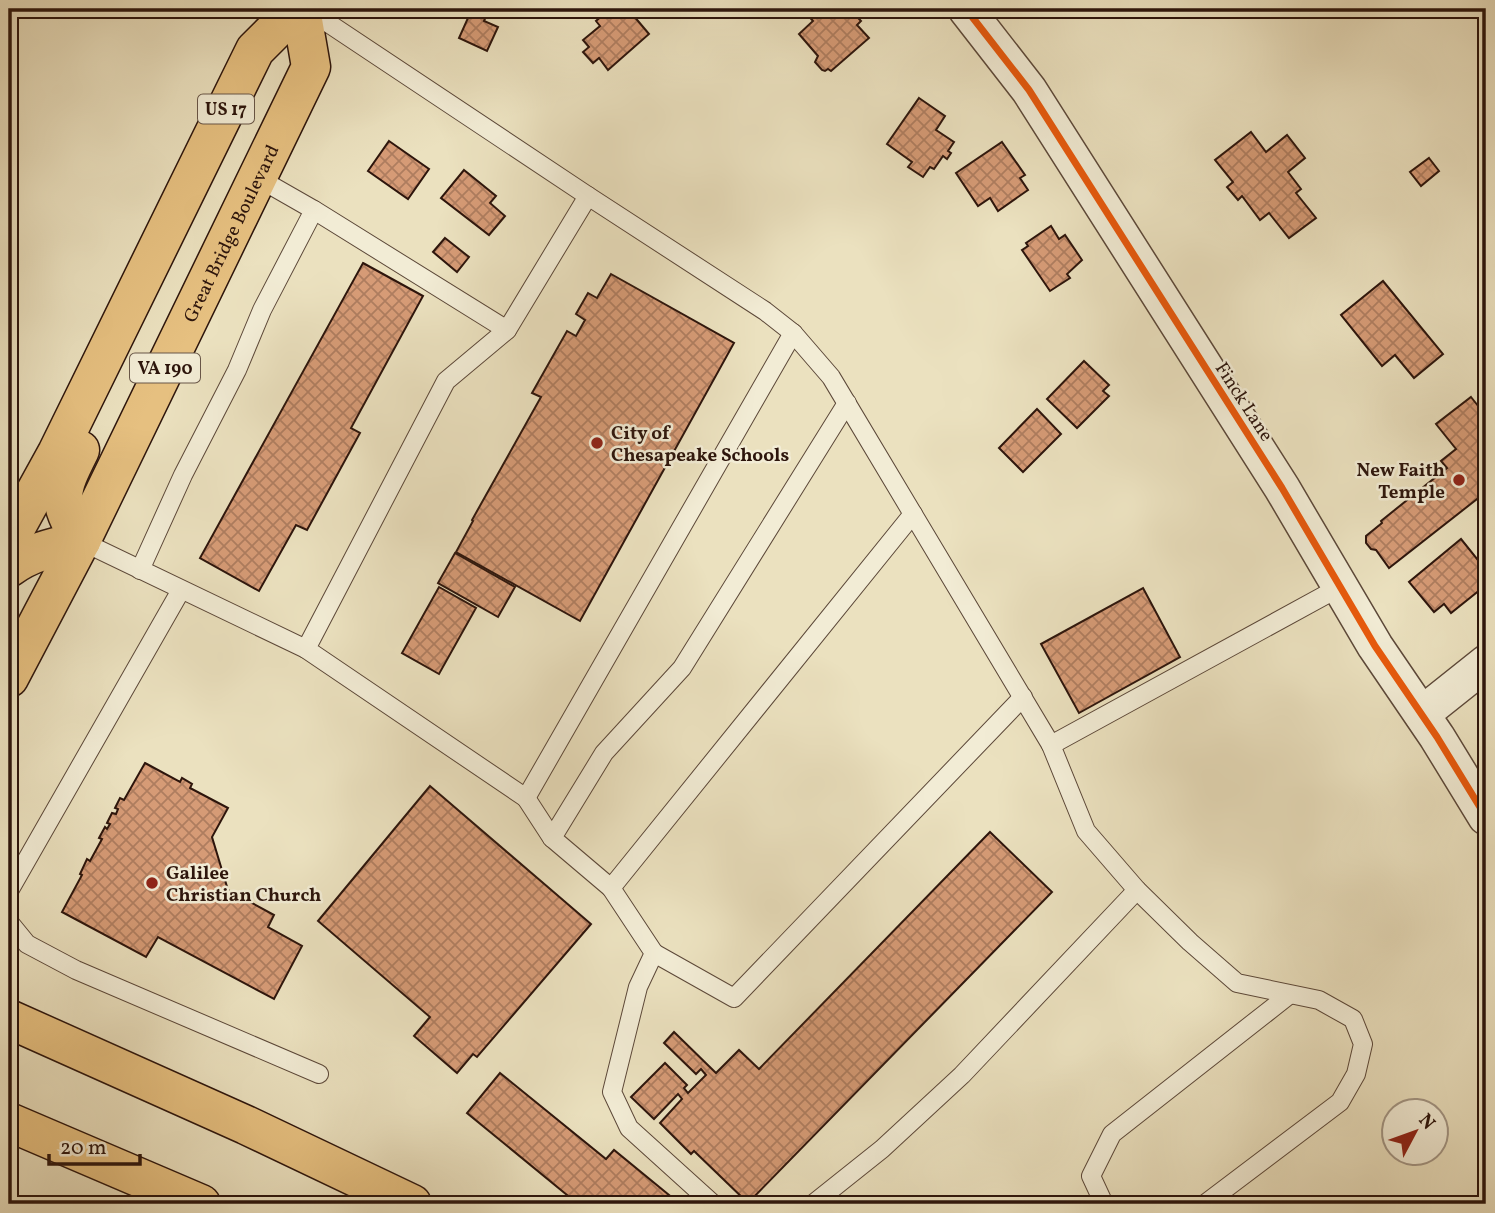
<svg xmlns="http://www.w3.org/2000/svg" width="1495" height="1213" font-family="Vollkorn,serif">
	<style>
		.building { fill: url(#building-cross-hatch); stroke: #2d150c; stroke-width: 2 }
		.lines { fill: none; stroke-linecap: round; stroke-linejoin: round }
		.service-casing { stroke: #5c4839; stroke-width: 20 }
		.minor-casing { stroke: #5c4839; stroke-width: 38 }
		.primary-casing { stroke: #2d150c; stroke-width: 41 }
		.motorway-casing { stroke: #2d150c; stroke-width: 41 }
		.service { stroke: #f2ecd5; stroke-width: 18 }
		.minor { stroke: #f2ecd5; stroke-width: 35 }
		.primary { stroke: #e6c080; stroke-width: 38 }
		.motorway { stroke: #e6c080; stroke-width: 38 }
		.cycleway-casing { stroke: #f2ecd5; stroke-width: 11 }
		.cycleway { stroke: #e8590c; stroke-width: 7 }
		.poi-dot { fill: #8f2418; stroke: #f2ecd5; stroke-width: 2.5 }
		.labels { text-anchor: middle; stroke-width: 5; stroke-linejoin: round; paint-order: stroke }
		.shield { fill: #f2ecd5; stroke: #685648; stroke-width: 2 }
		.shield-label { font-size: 18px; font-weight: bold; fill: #2d150c }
		.street-label { font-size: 19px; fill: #2d150c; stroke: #f2ecd5 }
		.poi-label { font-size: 19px; font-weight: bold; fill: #2d150c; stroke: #f2ecd5; text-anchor: start }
	</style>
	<defs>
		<pattern id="building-cross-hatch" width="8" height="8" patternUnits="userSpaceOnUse" patternTransform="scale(1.75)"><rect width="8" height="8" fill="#d69b76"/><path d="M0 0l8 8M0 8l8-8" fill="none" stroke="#ae7d5f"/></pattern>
	</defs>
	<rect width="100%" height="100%" fill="#ebe1bf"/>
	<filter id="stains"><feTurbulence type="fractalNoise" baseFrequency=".00286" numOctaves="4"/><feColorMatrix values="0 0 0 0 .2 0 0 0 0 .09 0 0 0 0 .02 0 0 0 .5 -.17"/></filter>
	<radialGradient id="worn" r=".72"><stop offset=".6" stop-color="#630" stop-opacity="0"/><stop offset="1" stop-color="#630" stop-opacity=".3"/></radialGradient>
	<g class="building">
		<polygon points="472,9 489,9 484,21 498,27 487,51 459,38"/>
		<polygon points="610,9 614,13 620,9 628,9 649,34 608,70 599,58 593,63 583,52 589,47 583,40 600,26 596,21"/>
		<polygon points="813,9 850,9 861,21 857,25 869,38 831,71 828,69 825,71 822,70 815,62 818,56 799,34 813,21 807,14"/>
		<polygon points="919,98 945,116 936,130 954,142 948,151 951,153 947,159 943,156 934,169 930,167 923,177 908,167 912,162 887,144"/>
		<polygon points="1251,132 1266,152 1287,135 1305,158 1288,172 1301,189 1296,193 1316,218 1289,238 1269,213 1260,220 1242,196 1238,200 1227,187 1233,182 1215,160"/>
		<polygon points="389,141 429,169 408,199 368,171"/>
		<polygon points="1002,142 1025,175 1020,178 1028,190 998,211 990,198 978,206 956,173"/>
		<polygon points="1429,158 1439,171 1421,186 1410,172"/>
		<polygon points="464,170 496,196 490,203 505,216 489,235 441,198"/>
		<polygon points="1051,226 1059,239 1065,235 1082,260 1067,274 1070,278 1050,291 1022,250 1028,246 1026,243"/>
		<polygon points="445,238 469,257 457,272 433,252"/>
		<polygon points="363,263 423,296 351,428 360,433 307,530 296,525 259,591 200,558"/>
		<polygon points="611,274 734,343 580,621 456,552 473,521 472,520 541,397 532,393 567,331 576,336 585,320 576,314 588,293 597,298"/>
		<polygon points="1383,281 1443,354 1414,378 1395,355 1382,366 1341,315"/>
		<polygon points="1084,361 1109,385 1103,391 1109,396 1077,428 1047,399"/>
		<polygon points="1471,397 1486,416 1486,492 1389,568 1376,550 1371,549 1366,543 1366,536 1382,523 1381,521 1447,468 1441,461 1456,449 1436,424"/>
		<polygon points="1037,409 1061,434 1023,472 999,448"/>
		<polygon points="1461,539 1486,570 1486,585 1451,613 1444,604 1434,612 1409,582"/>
		<polygon points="455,553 515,587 498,617 438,583"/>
		<polygon points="439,587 476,608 439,674 402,653"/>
		<polygon points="1143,588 1180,657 1079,713 1041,644"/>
		<polygon points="145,763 180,782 182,778 192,784 190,788 228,808 212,837 228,890 274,915 268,927 302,946 274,999 158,937 146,957 62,912 82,875 80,874 87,859 90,861 102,839 99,838 105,827 107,829 110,824 107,823 112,813 116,814 118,809 115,808 120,798 124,800"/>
		<polygon points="430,786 591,924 477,1057 473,1054 457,1073 414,1036 430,1017 318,921"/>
		<polygon points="990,832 1052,892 748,1203 694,1151 691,1154 660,1123 682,1099 678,1094 654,1119 631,1097 665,1063 687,1085 684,1088 688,1093 706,1075 701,1069 696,1074 664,1043 674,1032 716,1073 739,1050 759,1069"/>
		<polygon points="500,1073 606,1159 614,1150 680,1204 578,1204 467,1113"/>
	</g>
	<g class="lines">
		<defs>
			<g id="service">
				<polyline points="307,9 588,196 765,311 793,333 831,377 1051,745"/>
				<polyline points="258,178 314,210 507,330"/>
				<polyline points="588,196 507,330 446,381 306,649 526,798 793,333"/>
				<polyline points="847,403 682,668 604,753 552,838 611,888 913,514"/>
				<polyline points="81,541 306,649"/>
				<polyline points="140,570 183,475 237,370 262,310 314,210"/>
				<polyline points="526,798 552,838"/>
				<polyline points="611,888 654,953 638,987 612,1092 629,1128 713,1204"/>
				<polyline points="9,891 181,590"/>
				<polyline points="9,922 27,944 76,970 319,1074"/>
				<polyline points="654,953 734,998 1023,697"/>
				<polyline points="813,1204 882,1149 962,1075 1137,890"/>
				<polyline points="1104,1204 1091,1176 1112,1134 1289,995"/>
				<polyline points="1205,1204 1340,1102 1356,1074 1363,1044 1353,1019 1319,1000 1237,983 1190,942 1137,890 1086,831 1051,745 1340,587"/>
			</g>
			<g id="minor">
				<polyline points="966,9 1029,90 1282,488 1375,646 1437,737 1486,817"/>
				<polyline points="1422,714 1486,663"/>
			</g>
			<g id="primary">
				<path d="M 80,450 C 59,492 56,499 81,541"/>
				<polyline points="9,540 57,453 255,50 296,9"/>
				<path d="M 9,568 C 30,552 55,547 81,541"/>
				<path id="s1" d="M 9,678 L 81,541 L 311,67 L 301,9"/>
			</g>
			<g id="motorway">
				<polyline points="9,1019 246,1125 412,1204"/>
				<polyline points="9,1122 201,1204"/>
			</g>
		</defs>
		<use href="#service" class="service-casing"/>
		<use href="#minor" class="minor-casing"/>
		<use href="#primary" class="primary-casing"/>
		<use href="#motorway" class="motorway-casing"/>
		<use href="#service" class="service"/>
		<use href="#minor" class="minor"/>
		<use href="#primary" class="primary"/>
		<use href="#motorway" class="motorway"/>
		<defs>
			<polyline id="cycleway" points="966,9 1029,90 1282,488 1375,646 1437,737 1486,817"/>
		</defs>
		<use href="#cycleway" class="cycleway-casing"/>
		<use href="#cycleway" class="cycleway"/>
	</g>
	<g class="poi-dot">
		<circle cx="597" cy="443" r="7"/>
		<circle cx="1459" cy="480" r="7"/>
		<circle cx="152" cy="883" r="7"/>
	</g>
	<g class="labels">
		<g class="shield">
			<rect x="198" y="94.5" width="56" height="29" rx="5"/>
			<rect x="130" y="353.5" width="70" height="29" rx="5"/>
		</g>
		<g class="shield-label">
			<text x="226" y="115">US 17</text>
			<text x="165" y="374">VA 190</text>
		</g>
		<g class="street-label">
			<text dy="7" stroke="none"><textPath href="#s1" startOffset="497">Great Bridge Boulevard</textPath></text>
			<text transform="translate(1245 401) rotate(57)" y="7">Finck Lane</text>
		</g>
		<g class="poi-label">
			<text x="611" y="439">City of<tspan x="611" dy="22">Chesapeake Schools</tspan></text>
			<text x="1445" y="476" text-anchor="end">New Faith<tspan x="1445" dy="22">Temple</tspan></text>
			<text x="166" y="879">Galilee<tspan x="166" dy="22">Christian Church</tspan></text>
		</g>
	</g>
	<rect width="1495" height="1213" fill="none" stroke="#ebe1bf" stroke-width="35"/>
	<rect x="10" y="10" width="1474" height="1192" fill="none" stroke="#2d150c" stroke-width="3.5"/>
	<rect x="18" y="18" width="1460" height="1178" fill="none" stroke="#2d150c" stroke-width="2"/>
	<g transform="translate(1415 1132) rotate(49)"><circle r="33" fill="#f2ecd5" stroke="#a39685" stroke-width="2"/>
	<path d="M0-5L12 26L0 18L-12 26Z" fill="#8f2418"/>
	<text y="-10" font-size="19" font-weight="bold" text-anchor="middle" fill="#2d150c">N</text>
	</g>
	<path d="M49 1154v10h91v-10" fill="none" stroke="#2d150c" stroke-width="3.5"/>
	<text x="60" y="1154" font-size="21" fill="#2d150c" stroke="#f2ecd5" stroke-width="5" paint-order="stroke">20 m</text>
	<rect width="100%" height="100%" filter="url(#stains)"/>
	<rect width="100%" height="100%" fill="url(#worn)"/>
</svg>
